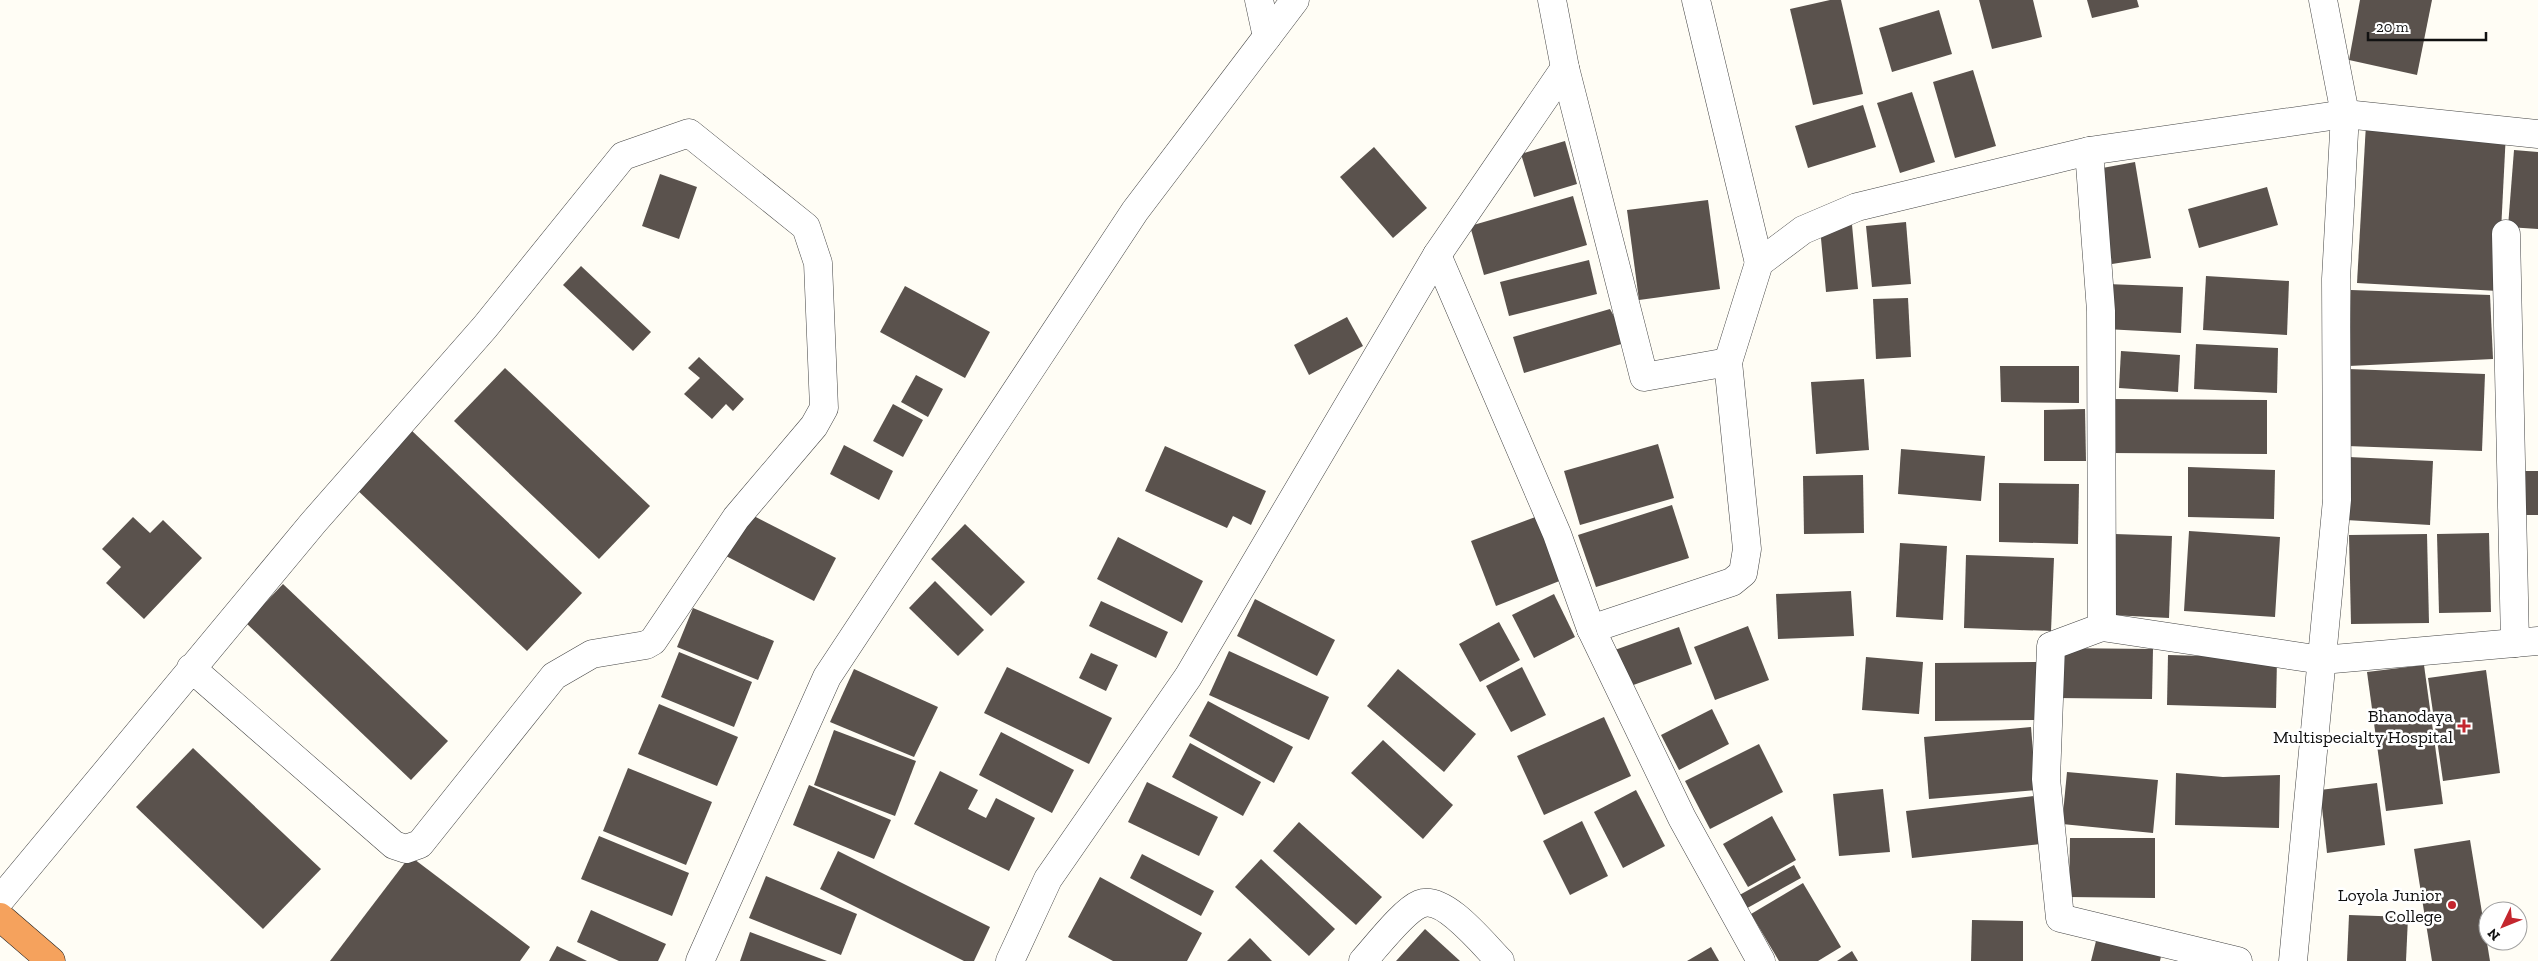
<svg xmlns="http://www.w3.org/2000/svg" width="2538" height="961" font-family="'Zilla Slab',serif">
	<style>
		.building { fill: #5a524d }
		.lines { fill: none; stroke-linecap: round; stroke-linejoin: round }
		.minor-casing { stroke: #444; stroke-width: 29 }
		.highway-casing { stroke: #222; stroke-width: 29 }
		.minor { stroke: #fff; stroke-width: 28 }
		.highway { stroke: #f5a25d; stroke-width: 28 }
		.poi-dot { fill: #c4262e; stroke: #fff; stroke-width: 2 }
		.labels { text-anchor: middle; stroke-width: 5; stroke-linejoin: round; paint-order: stroke }
		.poi-label { font-size: 18px; fill: #111; stroke: #fff; text-anchor: end }
	</style>
	<rect width="100%" height="100%" fill="#fffdf5"/>
	<g class="building">
		<polygon points="1830,0 1841,0 1863,94 1813,105 1790,9"/>
		<polygon points="1979,0 2033,0 2042,37 1992,49"/>
		<polygon points="2087,0 2137,0 2139,7 2092,18"/>
		<polygon points="2360,0 2432,0 2417,75 2349,60"/>
		<polygon points="1939,10 1952,54 1892,72 1879,28"/>
		<polygon points="1973,70 1996,146 1955,158 1933,82"/>
		<polygon points="1912,92 1935,162 1900,173 1877,103"/>
		<polygon points="1863,105 1876,147 1808,168 1795,126"/>
		<polygon points="2366,124 2506,132 2498,291 2357,283"/>
		<polygon points="1565,141 1577,184 1534,197 1521,154"/>
		<polygon points="1374,147 1427,208 1393,238 1340,177"/>
		<polygon points="2514,150 2538,152 2538,229 2508,227"/>
		<polygon points="2135,162 2151,258 2112,264 2097,169"/>
		<polygon points="660,174 697,187 679,239 642,226"/>
		<polygon points="2267,187 2278,225 2199,248 2188,209"/>
		<polygon points="1573,196 1587,245 1484,275 1470,226"/>
		<polygon points="1708,200 1720,289 1639,300 1627,210"/>
		<polygon points="1906,222 1911,284 1872,287 1866,226"/>
		<polygon points="1852,225 1858,289 1826,292 1820,228"/>
		<polygon points="1589,260 1597,294 1509,316 1500,282"/>
		<polygon points="581,266 651,332 633,351 563,285"/>
		<polygon points="2206,276 2289,281 2287,335 2203,330"/>
		<polygon points="2107,284 2183,287 2181,333 2105,329"/>
		<polygon points="905,286 990,332 965,378 880,332"/>
		<polygon points="2351,290 2490,295 2493,359 2349,366"/>
		<polygon points="1908,298 1911,357 1876,359 1873,299"/>
		<polygon points="1610,309 1628,342 1524,373 1513,337"/>
		<polygon points="1347,317 1363,346 1309,375 1294,345"/>
		<polygon points="2196,344 2278,348 2277,393 2194,389"/>
		<polygon points="2121,351 2180,355 2178,392 2119,388"/>
		<polygon points="699,357 744,399 733,411 726,404 712,419 684,394 700,378 688,368"/>
		<polygon points="2000,366 2079,366 2079,403 2001,402"/>
		<polygon points="505,368 650,506 599,559 454,421"/>
		<polygon points="2348,369 2485,374 2482,451 2347,446"/>
		<polygon points="916,375 943,389 928,417 901,402"/>
		<polygon points="1864,379 1869,450 1816,454 1811,382"/>
		<polygon points="2109,399 2267,400 2267,454 2109,453"/>
		<polygon points="893,404 923,420 903,457 873,441"/>
		<polygon points="2085,409 2086,461 2044,461 2044,410"/>
		<polygon points="409,428 582,593 527,651 353,486"/>
		<polygon points="1658,444 1674,498 1580,525 1564,471"/>
		<polygon points="844,445 893,471 879,500 830,474"/>
		<polygon points="1165,446 1266,491 1251,525 1233,516 1227,528 1145,491"/>
		<polygon points="1901,449 1985,456 1981,501 1898,494"/>
		<polygon points="2349,457 2433,461 2430,525 2346,520"/>
		<polygon points="2188,467 2275,470 2274,519 2188,517"/>
		<polygon points="2518,471 2538,471 2538,515 2519,515"/>
		<polygon points="1863,475 1864,533 1804,534 1803,476"/>
		<polygon points="1999,483 2079,484 2078,544 1999,542"/>
		<polygon points="1672,505 1689,558 1596,587 1578,535"/>
		<polygon points="748,513 836,558 814,601 726,556"/>
		<polygon points="1538,516 1562,580 1496,606 1471,541"/>
		<polygon points="133,517 150,533 163,520 202,558 144,619 106,583 121,567 102,549"/>
		<polygon points="965,524 1025,582 991,616 931,559"/>
		<polygon points="2189,531 2280,537 2275,617 2184,611"/>
		<polygon points="2489,533 2491,612 2439,613 2437,534"/>
		<polygon points="2115,534 2172,536 2169,618 2111,615"/>
		<polygon points="2427,534 2429,623 2351,624 2349,535"/>
		<polygon points="1118,537 1203,581 1182,623 1097,579"/>
		<polygon points="1900,543 1947,546 1943,620 1896,617"/>
		<polygon points="1966,555 2054,558 2051,631 1964,628"/>
		<polygon points="935,581 984,630 958,656 909,608"/>
		<polygon points="283,584 448,741 411,780 246,623"/>
		<polygon points="1851,591 1854,636 1778,639 1776,594"/>
		<polygon points="1554,594 1575,637 1534,658 1512,615"/>
		<polygon points="1255,599 1335,640 1317,676 1237,636"/>
		<polygon points="1101,601 1168,632 1156,658 1089,626"/>
		<polygon points="693,608 774,641 758,680 677,647"/>
		<polygon points="1499,622 1520,660 1480,682 1459,644"/>
		<polygon points="1748,626 1769,680 1715,700 1694,647"/>
		<polygon points="1679,627 1692,664 1625,688 1612,651"/>
		<polygon points="2057,648 2153,649 2152,699 2056,698"/>
		<polygon points="1229,651 1329,697 1309,740 1209,695"/>
		<polygon points="679,652 752,682 734,727 661,697"/>
		<polygon points="1091,653 1118,665 1106,691 1079,678"/>
		<polygon points="2168,655 2277,658 2276,708 2167,705"/>
		<polygon points="1866,657 1923,662 1919,714 1862,710"/>
		<polygon points="2043,662 2044,720 1935,721 1935,663"/>
		<polygon points="2424,665 2443,804 2386,811 2367,672"/>
		<polygon points="1007,667 1112,718 1089,764 984,713"/>
		<polygon points="1522,667 1546,715 1511,732 1486,686"/>
		<polygon points="854,669 938,707 914,757 830,722"/>
		<polygon points="1398,669 1476,734 1444,772 1367,706"/>
		<polygon points="2486,670 2500,773 2443,781 2428,678"/>
		<polygon points="1208,701 1293,747 1274,783 1189,736"/>
		<polygon points="659,704 738,737 717,786 638,754"/>
		<polygon points="1712,709 1729,744 1679,770 1661,735"/>
		<polygon points="1604,717 1631,776 1544,815 1517,756"/>
		<polygon points="2031,727 2036,790 1929,799 1924,737"/>
		<polygon points="834,730 916,761 895,816 814,785"/>
		<polygon points="1001,732 1074,770 1052,813 979,775"/>
		<polygon points="1383,740 1453,805 1423,839 1351,773"/>
		<polygon points="1190,743 1261,782 1243,816 1172,777"/>
		<polygon points="1759,744 1783,792 1710,829 1685,781"/>
		<polygon points="193,748 321,869 263,929 136,807"/>
		<polygon points="628,768 712,802 686,865 603,831"/>
		<polygon points="940,771 978,790 968,809 986,818 996,798 1035,818 1009,871 914,824"/>
		<polygon points="2067,772 2158,780 2153,833 2062,824"/>
		<polygon points="2176,773 2223,777 2280,775 2279,828 2175,825"/>
		<polygon points="1147,782 1218,817 1199,856 1128,822"/>
		<polygon points="2377,783 2385,845 2327,853 2320,790"/>
		<polygon points="809,785 891,820 874,859 793,825"/>
		<polygon points="1883,789 1890,852 1839,856 1833,794"/>
		<polygon points="1636,790 1665,846 1623,868 1594,812"/>
		<polygon points="2035,796 2041,844 1912,858 1906,811"/>
		<polygon points="1772,816 1796,860 1748,887 1723,844"/>
		<polygon points="1582,821 1608,876 1570,895 1543,841"/>
		<polygon points="1299,822 1382,897 1356,925 1273,851"/>
		<polygon points="599,836 689,873 672,916 581,879"/>
		<polygon points="2070,838 2155,838 2155,898 2069,897"/>
		<polygon points="2470,840 2490,961 2432,961 2414,849"/>
		<polygon points="838,851 990,927 974,961 964,961 820,889"/>
		<polygon points="1142,854 1214,891 1201,916 1130,878"/>
		<polygon points="410,856 530,947 520,961 330,961"/>
		<polygon points="1261,859 1335,929 1309,956 1235,887"/>
		<polygon points="1794,865 1801,878 1742,911 1734,898"/>
		<polygon points="766,876 857,914 841,955 749,918"/>
		<polygon points="1100,877 1202,933 1187,961 1113,961 1068,937"/>
		<polygon points="1803,883 1841,947 1818,961 1779,961 1751,914"/>
		<polygon points="591,910 666,944 658,961 619,961 577,942"/>
		<polygon points="2349,915 2408,917 2406,961 2347,961"/>
		<polygon points="1972,920 2023,921 2023,961 1971,961"/>
		<polygon points="1425,929 1460,961 1396,961"/>
		<polygon points="750,932 827,961 740,961"/>
		<polygon points="2098,933 2163,947 2160,961 2091,961"/>
		<polygon points="1250,938 1272,961 1227,961"/>
		<polygon points="557,946 587,961 549,961"/>
		<polygon points="1711,947 1719,961 1687,961"/>
		<polygon points="1852,951 1858,961 1837,961"/>
	</g>
	<g class="lines">
		<defs>
			<g id="minor">
				<polyline points="1259,0 1267,37"/>
				<polyline points="1552,0 1565,68"/>
				<polyline points="1696,0 1759,263"/>
				<polyline points="2506,234 2515,643"/>
				<polyline points="1437,255 1557,534 1591,629 1682,818 1761,961"/>
				<polyline points="1728,362 1759,263 1803,230 1857,207 2089,151"/>
				<polyline points="2102,627 2322,660 2538,641"/>
				<polyline points="0,900 313,523 485,327 623,156 689,133 806,227 818,263 824,408 814,426 736,518 653,641 646,645 592,654 554,676 420,844 406,849 394,845 191,668"/>
				<polyline points="700,961 827,677 1135,211 1295,0"/>
				<polyline points="1010,961 1048,879 1188,677 1437,255 1565,68 1644,377 1728,362 1747,549 1743,573 1732,582 1591,629"/>
				<path d="M 1363,961 C 1376,947 1403,911 1420,904 C 1444,894 1484,945 1500,961"/>
				<polyline points="2238,961 2060,918 2046,779 2051,646 2102,627 2101,311 2089,151 2345,114 2538,134"/>
				<polyline points="2293,961 2337,500 2336,279 2345,114 2323,0"/>
			</g>
			<polyline id="highway" points="0,917 51,961"/>
		</defs>
		<use href="#minor" class="minor-casing"/>
		<use href="#highway" class="highway-casing"/>
		<use href="#minor" class="minor"/>
		<use href="#highway" class="highway"/>
	</g>
	<g class="poi-dot">
		<path d="M2461.5 718.5h5v5h5v5h-5v5h-5v-5h-5v-5h5z"/>
		<circle cx="2452" cy="905" r="5"/>
	</g>
	<g class="labels">
		<g class="poi-label">
			<text x="2453" y="722">Bhanodaya<tspan x="2453" dy="21">Multispecialty Hospital</tspan></text>
			<text x="2442" y="901">Loyola Junior<tspan x="2442" dy="21">College</tspan></text>
		</g>
	</g>
	<g transform="translate(2503 926) rotate(227)"><circle r="24" fill="#ffffff" stroke="#a0a0a0"/>
	<path d="M0-4L9 19L0 12L-9 19Z" fill="#c4262e"/>
	<text y="-8" font-size="14" font-weight="bold" text-anchor="middle" fill="#111111">N</text>
	</g>
	<path d="M2368 32v8h118v-8" fill="none" stroke="#111111" stroke-width="2.5"/>
	<text x="2376" y="32" font-size="15" fill="#111111" stroke="#ffffff" stroke-width="4" paint-order="stroke">20 m</text>
</svg>
